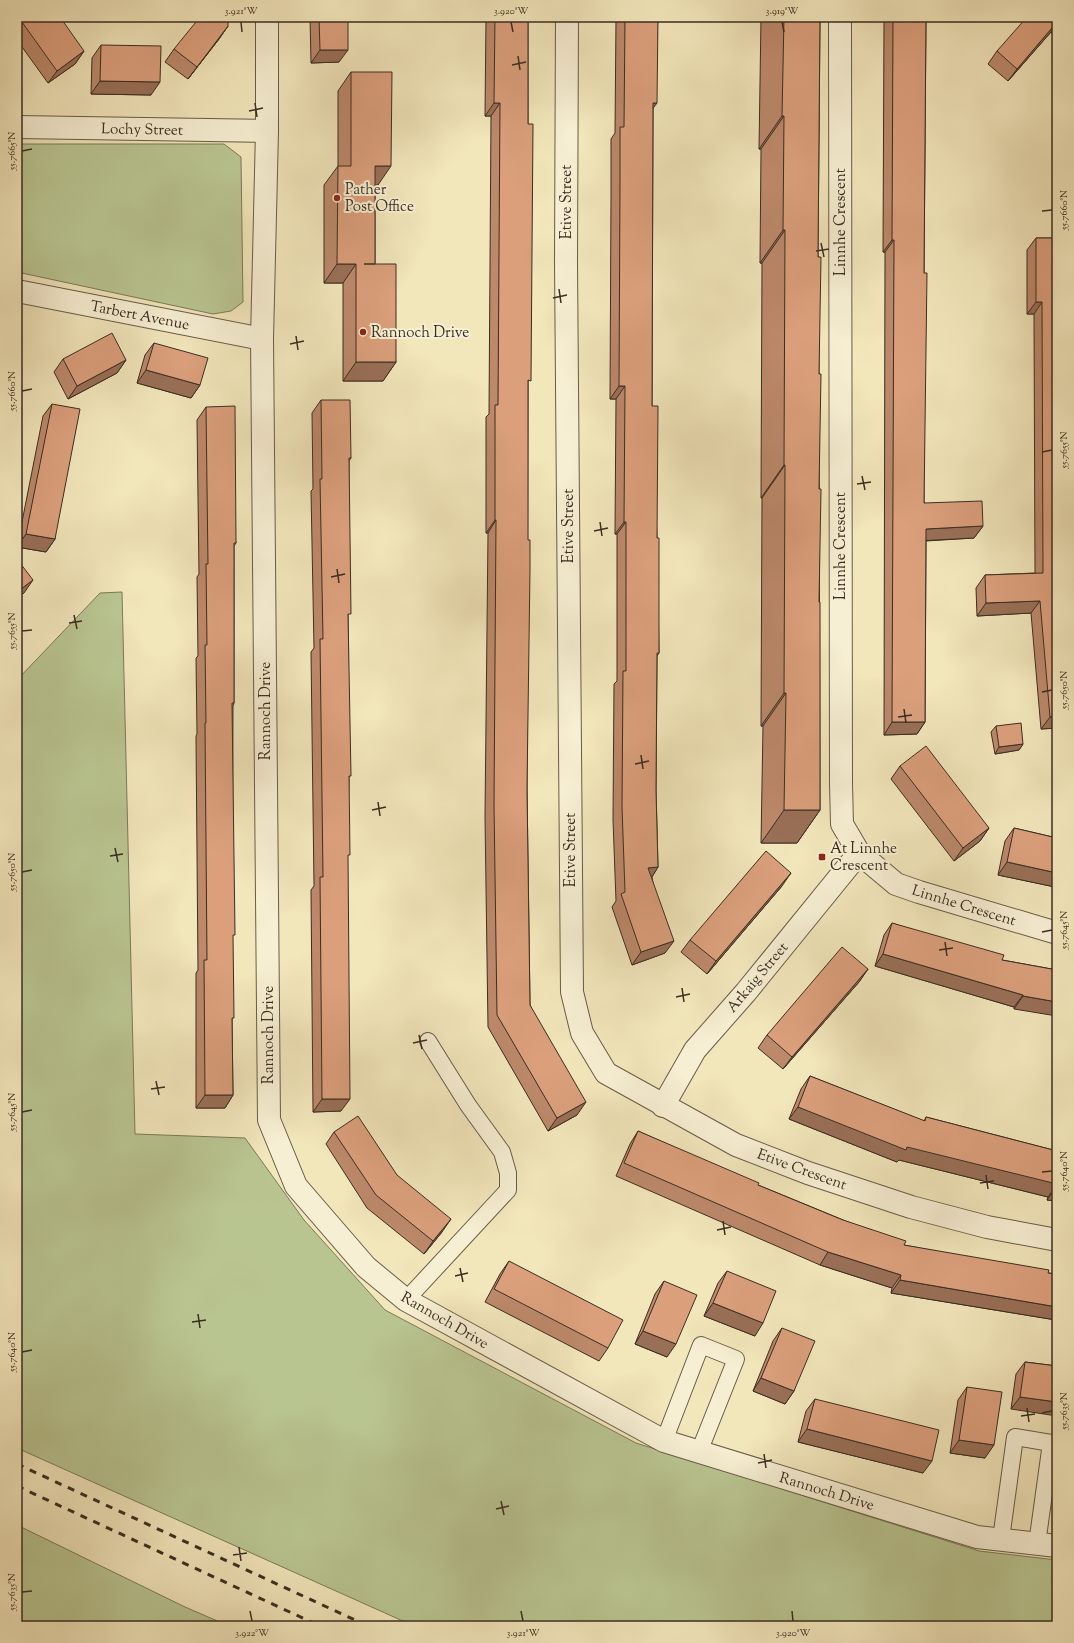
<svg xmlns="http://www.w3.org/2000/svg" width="1074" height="1643" font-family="'Sorts Mill Goudy',serif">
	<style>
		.green { fill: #b9c591; stroke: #7a7a5a }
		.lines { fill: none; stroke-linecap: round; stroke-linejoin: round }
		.service-casing { stroke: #685c48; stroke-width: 18 }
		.minor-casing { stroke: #685c48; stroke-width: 24 }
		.service { stroke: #f7efd3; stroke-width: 16 }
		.minor { stroke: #f7efd3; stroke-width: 22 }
		.rail { stroke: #3a2e22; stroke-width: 3; stroke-dasharray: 7 7; stroke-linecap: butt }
		.wall { fill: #bc896b; stroke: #3a2e22 }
		.shaded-wall { fill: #996f57; stroke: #3a2e22 }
		.building { fill: #db9f7c; stroke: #3a2e22 }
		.ticks { fill: none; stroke: #3a2e22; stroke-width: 1.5 }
		.poi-dot { fill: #8f2418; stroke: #f7efd3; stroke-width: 1.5 }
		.labels { text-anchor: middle; stroke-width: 4; stroke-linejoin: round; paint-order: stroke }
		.street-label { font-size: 15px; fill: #3a2e22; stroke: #f7efd3 }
		.poi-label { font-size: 15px; fill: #3a2e22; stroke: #f7efd3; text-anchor: start }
		.neatline { fill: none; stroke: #3a2e22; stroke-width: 1.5 }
		.ticks-label { font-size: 10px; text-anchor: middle; fill: #3a2e22 }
	</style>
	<rect width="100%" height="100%" fill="#f2e6bb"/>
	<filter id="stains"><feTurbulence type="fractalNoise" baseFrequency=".005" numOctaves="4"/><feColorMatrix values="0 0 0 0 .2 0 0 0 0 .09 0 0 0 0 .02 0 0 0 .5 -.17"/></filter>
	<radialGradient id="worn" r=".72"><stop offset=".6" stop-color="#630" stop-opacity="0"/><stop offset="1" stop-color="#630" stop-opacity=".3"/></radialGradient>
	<g class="green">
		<polygon points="17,144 224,144 241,157 243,302 231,311 213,314 17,272"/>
		<polygon points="122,592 135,1134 245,1138 304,1220 385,1310 636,1443 979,1551 1057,1560 1057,1626 414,1626 17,1448 17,680 100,593"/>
		<polygon points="17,1525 185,1607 229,1626 17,1626"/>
	</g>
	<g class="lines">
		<defs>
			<g id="service">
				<polyline points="406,1300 508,1190 508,1173 502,1152 468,1105 428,1041"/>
				<polyline points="664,1441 701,1345 736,1359 699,1452"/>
				<polyline points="1001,1539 1015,1437 1051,1443 1037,1544"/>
			</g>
			<g id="minor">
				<polyline points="267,17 267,131 262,339 269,1120 296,1186 366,1267 406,1300 664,1441 977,1537 1057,1546"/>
				<polyline points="567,17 566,263 572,992 582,1033 606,1073 736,1145 808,1173 911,1207 987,1227 1057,1240"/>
				<polyline points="840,17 841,784 842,824 859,853 896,884 919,892 1057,933"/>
				<polyline points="17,127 267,131"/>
				<polyline points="17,291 262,339"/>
				<polyline points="663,1106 695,1050 746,992 859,853"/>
			</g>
		</defs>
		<use href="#service" class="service-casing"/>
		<use href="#minor" class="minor-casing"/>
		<use href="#service" class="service"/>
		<use href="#minor" class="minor"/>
		<g class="rail">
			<polyline points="17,1464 368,1626"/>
			<polyline points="17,1486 320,1626"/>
		</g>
	</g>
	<g class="wall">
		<polygon points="310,17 348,17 339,62 311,63"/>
		<polygon points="486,17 528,17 528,384 527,789 530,1005 577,1115 548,1131 488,1027 485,817 488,533 486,533 486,417 489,414 491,116 485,116"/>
		<polygon points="616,17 658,17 653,109 652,406 657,538 659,653 657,656 656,790 658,867 652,877 665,953 632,965 612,907 616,901 613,820 614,684 617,681 617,534 615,534 616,399 610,399 611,197 611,139 615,133"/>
		<polygon points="761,17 820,17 818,257 819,374 820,810 797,843 761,843 763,726 761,726 762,498 761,498 762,263 760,263 761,149 759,149"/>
		<polygon points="887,17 926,17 924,273 924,503 983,526 974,538 926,541 925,722 917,734 884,735 885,252 883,252 884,20"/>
		<polygon points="1057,17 1057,38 1051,32 1008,81 988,64 997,51"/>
		<polygon points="22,22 84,51 75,64 48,83 17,40 17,30"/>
		<polygon points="228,26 219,39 188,79 165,62 174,49"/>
		<polygon points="101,45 151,95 91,94 92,58"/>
		<polygon points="351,72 378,185 375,185 375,264 396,362 383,381 343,381 343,283 324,283 324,185 338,166 338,91"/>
		<polygon points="1036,238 1057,238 1057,728 1041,729 1031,613 977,616 976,588 985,575 1035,573 1034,314 1027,314 1027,250"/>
		<polygon points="154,343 200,385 191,398 137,383 145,355"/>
		<polygon points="63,359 126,360 117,373 68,399 54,372"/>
		<polygon points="321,400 351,458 349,461 348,617 349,778 341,1111 313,1112 311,890 314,886 311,652 314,648 311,491 313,489 312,413"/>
		<polygon points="52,404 55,539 46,552 17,547 43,416"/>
		<polygon points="206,407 236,543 234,546 234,703 233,706 232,1019 233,1095 225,1108 196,1108 196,973 198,970 196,736 197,734 196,658 198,656 197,577 199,574 197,420"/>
		<polygon points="996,726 1023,744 1019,750 995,754 991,732"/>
		<polygon points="900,766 989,828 980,841 954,861 891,779"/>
		<polygon points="1014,828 1057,838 1057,885 1055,887 998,875 1005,841"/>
		<polygon points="782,886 707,974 681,952 690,940"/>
		<polygon points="892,923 1002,960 1057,970 1014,1009 1014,1007 875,966 884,935"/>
		<polygon points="868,969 859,982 783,1069 758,1048 767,1035"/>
		<polygon points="810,1076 924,1121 926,1117 1057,1151 1057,1201 1047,1200 1048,1197 899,1160 897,1162 789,1119 801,1089"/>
		<polygon points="638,1131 758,1185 904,1245 1048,1273 1057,1274 1057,1322 1056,1322 1056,1320 891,1293 892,1288 820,1265 616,1176 630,1144"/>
		<polygon points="334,1132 397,1175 442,1232 424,1254 367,1208 326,1144"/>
		<polygon points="509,1261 608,1348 599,1361 485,1302 500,1274"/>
		<polygon points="727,1271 755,1336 704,1316 718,1283"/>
		<polygon points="664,1281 667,1357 635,1344 655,1294"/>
		<polygon points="782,1328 794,1391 785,1404 753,1391 773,1341"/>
		<polygon points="1025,1362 1057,1366 1011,1409 1016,1374"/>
		<polygon points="967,1387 985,1458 950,1453 958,1400"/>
		<polygon points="815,1399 923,1473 798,1442 806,1411"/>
	</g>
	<g class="shaded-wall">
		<polygon points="1057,22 1051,32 1008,81 1017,69"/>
		<polygon points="228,26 219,39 188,79 197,67"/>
		<polygon points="320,50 348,50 339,62 311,63"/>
		<polygon points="84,51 75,64 48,83 57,71"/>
		<polygon points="100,81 160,82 151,95 91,94"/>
		<polygon points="494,103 500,103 491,116 485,116"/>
		<polygon points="653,103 657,103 648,115"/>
		<polygon points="782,116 784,116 761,149 759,149"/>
		<polygon points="375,166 391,166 378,185 362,185"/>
		<polygon points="783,230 785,230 762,263 760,263"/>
		<polygon points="892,240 894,240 885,252 883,252"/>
		<polygon points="337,264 356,264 343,283 324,283"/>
		<polygon points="1036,302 1042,302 1034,314 1027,314"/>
		<polygon points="126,360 117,373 68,399 77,386"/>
		<polygon points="356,362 396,362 383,381 343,381"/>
		<polygon points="146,370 200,385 191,398 137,383"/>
		<polygon points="619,386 625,386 616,399 610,399"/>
		<polygon points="784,465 785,465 762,498 761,498"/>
		<polygon points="495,520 496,520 488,533 486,533"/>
		<polygon points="624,522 626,522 617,534 615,534"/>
		<polygon points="983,526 974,538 917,541 926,529"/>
		<polygon points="26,534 55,539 46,552 17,547"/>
		<polygon points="33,580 24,593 17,598 17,592"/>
		<polygon points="1040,601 1031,613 977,616 986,603"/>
		<polygon points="784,693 786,693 763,726 761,726"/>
		<polygon points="1057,716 1057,728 1041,729 1050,717"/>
		<polygon points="892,722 925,722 917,734 884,735"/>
		<polygon points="1023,744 1019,750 995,754 999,747"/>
		<polygon points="784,810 820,810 797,843 761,843"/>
		<polygon points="989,828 980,841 954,861 963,848"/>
		<polygon points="1007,862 1057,873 1057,885 1055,887 998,875"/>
		<polygon points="658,867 650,880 648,868"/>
		<polygon points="791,873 782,886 707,974 716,961"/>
		<polygon points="674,941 665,953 632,965 641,952"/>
		<polygon points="883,954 1023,995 1014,1007 875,966"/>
		<polygon points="868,969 859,982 783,1069 792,1057"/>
		<polygon points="1023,996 1057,1002 1057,1016 1014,1009"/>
		<polygon points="205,1095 233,1095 225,1108 196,1108"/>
		<polygon points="322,1099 350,1099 341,1111 313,1112"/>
		<polygon points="586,1102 577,1115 548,1131 557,1118"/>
		<polygon points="798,1107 1057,1184 1048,1197 899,1160 897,1162 789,1119"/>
		<polygon points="1056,1187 1057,1188 1057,1201 1047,1200"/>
		<polygon points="451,1219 442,1232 424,1254 433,1241"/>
		<polygon points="828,1252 901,1275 892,1288 820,1265"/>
		<polygon points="900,1280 1057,1307 1057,1319 1056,1320 891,1293"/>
		<polygon points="713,1303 763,1323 755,1336 704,1316"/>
		<polygon points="643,1331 676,1344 667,1357 635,1344"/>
		<polygon points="761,1378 794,1391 785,1404 753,1391"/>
		<polygon points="1020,1397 1057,1402 1057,1416 1011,1409"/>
		<polygon points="807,1429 932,1461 923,1473 798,1442"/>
		<polygon points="959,1440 994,1445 985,1458 950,1453"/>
	</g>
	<g class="building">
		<polygon points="30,17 60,17 84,51 57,71 22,22"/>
		<polygon points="200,17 227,17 228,18 228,26 197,67 174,49"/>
		<polygon points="319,17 348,17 348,50 320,50"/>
		<polygon points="495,17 528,17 528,124 533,124 531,381 528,380 528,540 530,540 530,569 527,789 530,1005 586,1102 557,1118 497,1015 494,805 496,520 495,520 495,405 498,405 500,103 494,103"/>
		<polygon points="625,17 658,17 657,103 653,103 652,406 658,406 657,538 659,538 659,653 657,653 656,790 658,867 648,868 674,941 641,952 621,894 625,892 622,807 623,671 626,671 626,522 624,522 625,386 619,386 620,184 620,127 624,127"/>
		<polygon points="784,17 820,17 818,257 821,257 819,374 821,374 819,489 821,489 819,602 820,602 820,810 784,810 786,693 784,693 785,465 784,465 785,230 783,230 784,116 782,116"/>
		<polygon points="893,17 926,17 924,273 927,273 924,503 982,501 983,526 926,529 925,722 892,722 894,240 892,240"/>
		<polygon points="1027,17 1057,17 1057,22 1017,69 997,51"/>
		<polygon points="101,45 161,46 160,82 100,81"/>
		<polygon points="351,72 392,72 391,166 375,166 375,264 364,264 396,264 396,362 356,362 356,264 337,264 338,166 351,166"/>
		<polygon points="1036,238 1057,238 1057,716 1050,717 1040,601 986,603 985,575 1043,573 1042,302 1036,302"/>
		<polygon points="112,333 126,360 77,386 63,359"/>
		<polygon points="154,343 208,358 200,385 146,370"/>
		<polygon points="321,400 350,400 351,458 349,458 351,614 348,614 351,776 349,776 350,855 348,855 350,1099 322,1099 320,877 323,877 320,639 323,639 320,479 322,479"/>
		<polygon points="52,404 80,409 55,539 26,534"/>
		<polygon points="235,406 236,543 234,543 234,703 232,703 235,935 233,935 234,1018 232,1018 233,1095 205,1095 204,960 207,960 205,723 206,723 205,645 207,645 206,564 208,564 206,407"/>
		<polygon points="17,559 33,580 17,592"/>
		<polygon points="1021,723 1023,744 999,747 996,726"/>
		<polygon points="926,746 989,828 963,848 900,766"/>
		<polygon points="1014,828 1057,838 1057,873 1007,862"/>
		<polygon points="766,851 791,873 716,961 690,940"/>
		<polygon points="892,923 1004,955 1002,960 1057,970 1057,1002 1023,996 1023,995 883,954"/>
		<polygon points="842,947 868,969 792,1057 767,1035"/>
		<polygon points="810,1076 925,1121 926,1117 1057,1151 1057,1188 1056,1187 1057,1184 907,1147 906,1150 798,1107"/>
		<polygon points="358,1116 397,1175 451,1219 433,1241 376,1195 334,1132"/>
		<polygon points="638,1131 759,1183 758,1185 843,1220 906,1241 904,1245 1049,1270 1048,1273 1057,1274 1057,1307 900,1280 901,1275 828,1252 624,1163"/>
		<polygon points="509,1261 623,1320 608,1348 494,1289"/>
		<polygon points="727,1271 776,1291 763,1323 713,1303"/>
		<polygon points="664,1281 697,1295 676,1344 643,1331"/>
		<polygon points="782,1328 815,1341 794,1391 761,1378"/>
		<polygon points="1025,1362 1057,1366 1057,1402 1020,1397"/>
		<polygon points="967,1387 1002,1392 994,1445 959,1440"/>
		<polygon points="815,1399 939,1430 932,1461 807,1429"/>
	</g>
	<path class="ticks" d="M 241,22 L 242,32M 511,22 L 513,32M 782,22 L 784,32M 518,56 L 520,70M 512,65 L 526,62M 255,103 L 257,117M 249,111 L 263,108M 22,151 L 32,149M 1042,211 L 1052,210M 821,243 L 824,257M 816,251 L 829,249M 559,289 L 561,303M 553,298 L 567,295M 296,336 L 298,350M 290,344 L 304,341M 22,391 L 32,389M 1042,452 L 1052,450M 862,476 L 865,490M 857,484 L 871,482M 600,522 L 602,536M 594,531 L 608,528M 337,569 L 339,583M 331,577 L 345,574M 74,615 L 77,629M 69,623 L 82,621M 22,631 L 32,630M 1042,692 L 1052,690M 904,709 L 906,723M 898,717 L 912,715M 641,755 L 643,769M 635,764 L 649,761M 378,802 L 380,816M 372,810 L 386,807M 115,848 L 118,862M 110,856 L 123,854M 22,872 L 32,870M 1042,932 L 1052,930M 945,942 L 947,956M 939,950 L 953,948M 682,988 L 684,1002M 676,997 L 690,994M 419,1035 L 422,1049M 413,1043 L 427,1040M 156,1081 L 159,1095M 151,1089 L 165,1087M 22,1112 L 32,1110M 1042,1172 L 1052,1171M 986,1175 L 988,1189M 980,1183 L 994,1181M 723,1221 L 725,1235M 717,1230 L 731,1227M 460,1268 L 463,1282M 455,1276 L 468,1273M 198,1314 L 200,1328M 192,1322 L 206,1320M 22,1352 L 32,1350M 1027,1408 L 1029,1422M 1042,1413 L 1052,1411M 1021,1416 L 1035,1414M 764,1454 L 766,1468M 758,1463 L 772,1460M 501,1501 L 504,1515M 496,1509 L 509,1506M 239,1547 L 241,1561M 233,1555 L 247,1553M 22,1592 L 32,1591M 250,1611 L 252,1621M 521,1611 L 523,1621M 792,1611 L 793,1621"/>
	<g class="poi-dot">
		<circle cx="337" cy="198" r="4"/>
		<circle cx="363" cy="332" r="4"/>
		<rect x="818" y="853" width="8" height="8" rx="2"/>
	</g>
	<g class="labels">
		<g class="street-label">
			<text transform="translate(142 129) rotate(1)" y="5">Lochy Street</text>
			<text transform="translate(566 202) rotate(-90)" y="5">Etive Street</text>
			<text transform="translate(840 222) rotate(-90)" y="5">Linnhe Crescent</text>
			<text transform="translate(140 315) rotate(11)" y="5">Tarbert Avenue</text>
			<text transform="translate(568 526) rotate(-90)" y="5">Etive Street</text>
			<text transform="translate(840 546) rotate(-90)" y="5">Linnhe Crescent</text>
			<text transform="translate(265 711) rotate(-90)" y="5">Rannoch Drive</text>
			<text transform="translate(570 850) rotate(-90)" y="5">Etive Street</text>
			<text transform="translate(964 905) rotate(17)" y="5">Linnhe Crescent</text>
			<text transform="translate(757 977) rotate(-50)" y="5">Arkaig Street</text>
			<text transform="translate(268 1035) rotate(-90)" y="5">Rannoch Drive</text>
			<text transform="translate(802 1169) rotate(20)" y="5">Etive Crescent</text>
			<text transform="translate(445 1320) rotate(30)" y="5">Rannoch Drive</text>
			<text transform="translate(827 1491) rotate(17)" y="5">Rannoch Drive</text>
		</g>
		<g class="poi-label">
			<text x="345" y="194">Pather<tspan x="345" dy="17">Post Office</tspan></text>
			<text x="371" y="337">Rannoch Drive</text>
			<text x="830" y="853">At Linnhe<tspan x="830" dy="17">Crescent</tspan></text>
		</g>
	</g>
	<rect width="1074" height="1643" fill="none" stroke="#f2e6bb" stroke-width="44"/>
	<rect x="22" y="22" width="1030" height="1599" class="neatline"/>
	<g class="ticks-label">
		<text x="241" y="14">3.921°W</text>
		<text x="511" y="14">3.920°W</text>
		<text x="782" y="14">3.919°W</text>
		<text transform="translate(11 151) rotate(-90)" y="4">55.7665°N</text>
		<text transform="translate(1063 210) rotate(-90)" y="4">55.7660°N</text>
		<text transform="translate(11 391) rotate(-90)" y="4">55.7660°N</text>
		<text transform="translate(1063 450) rotate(-90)" y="4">55.7655°N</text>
		<text transform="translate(11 631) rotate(-90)" y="4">55.7655°N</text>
		<text transform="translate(1063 690) rotate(-90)" y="4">55.7650°N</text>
		<text transform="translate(11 872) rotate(-90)" y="4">55.7650°N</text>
		<text transform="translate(1063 930) rotate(-90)" y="4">55.7645°N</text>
		<text transform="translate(11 1112) rotate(-90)" y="4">55.7645°N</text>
		<text transform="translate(1063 1171) rotate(-90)" y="4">55.7640°N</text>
		<text transform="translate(11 1352) rotate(-90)" y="4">55.7640°N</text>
		<text transform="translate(1063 1411) rotate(-90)" y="4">55.7635°N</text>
		<text transform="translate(11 1592) rotate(-90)" y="4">55.7635°N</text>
		<text x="252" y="1636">3.922°W</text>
		<text x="523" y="1636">3.921°W</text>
		<text x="793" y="1636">3.920°W</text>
	</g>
	<rect width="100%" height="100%" filter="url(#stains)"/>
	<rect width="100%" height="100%" fill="url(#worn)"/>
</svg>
